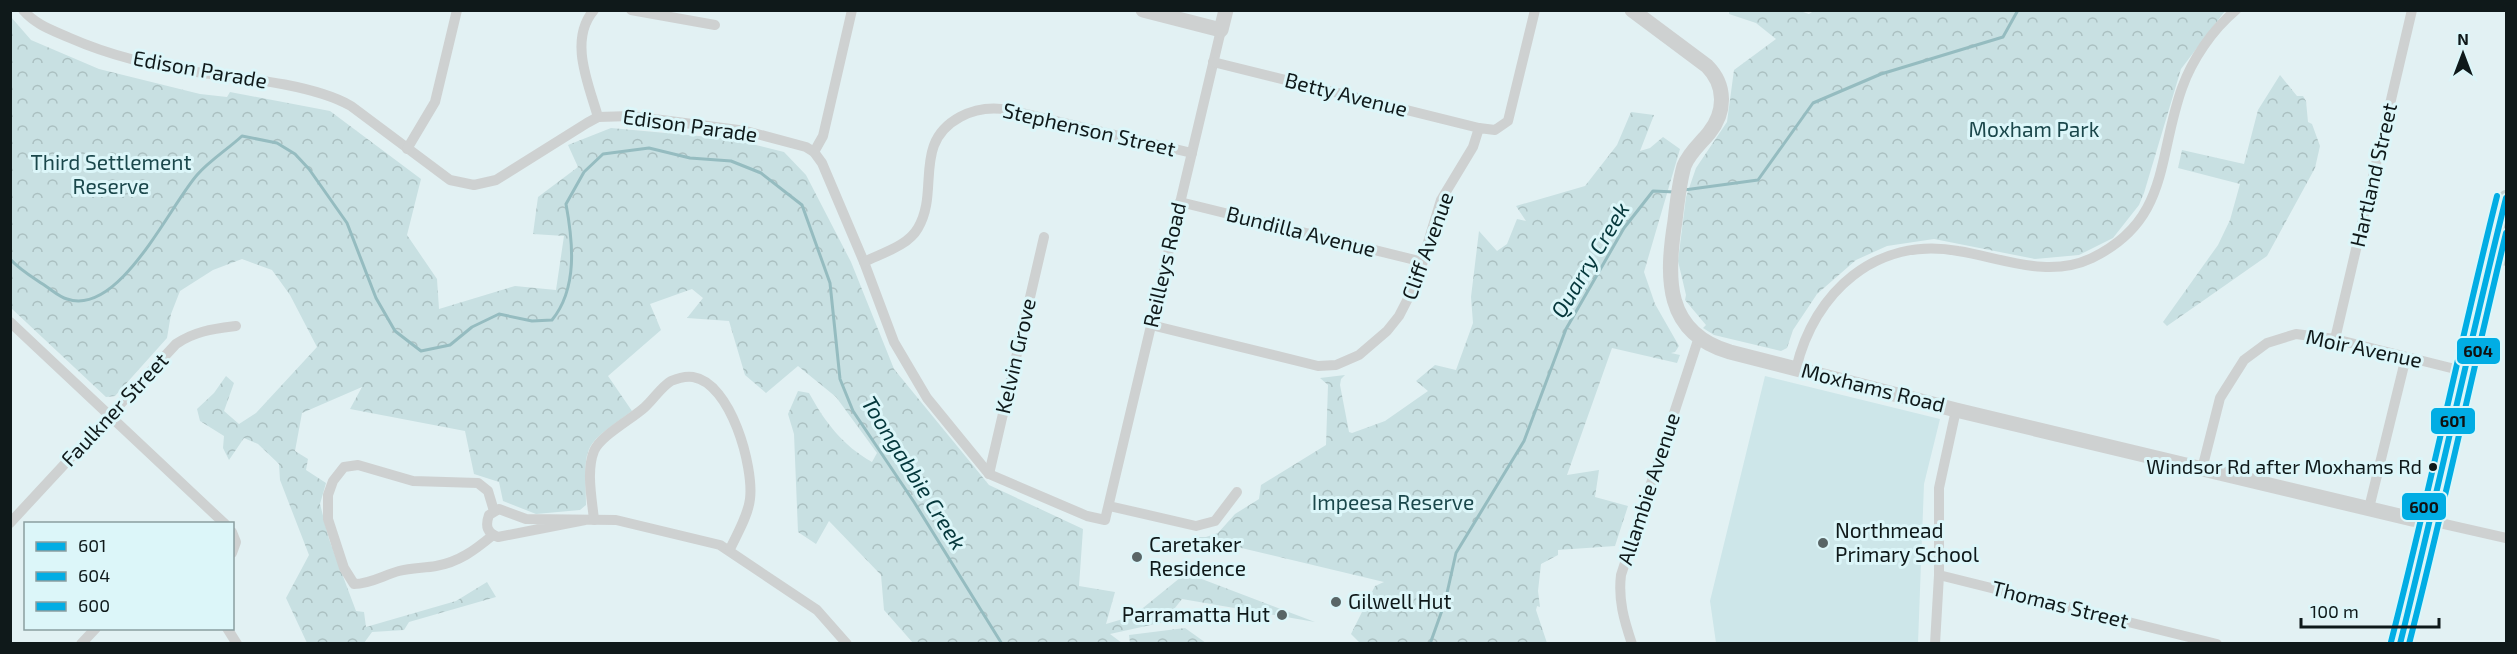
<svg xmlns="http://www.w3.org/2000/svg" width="2517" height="654" font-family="'Exo 2',sans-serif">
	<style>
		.built { fill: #cde6e9 }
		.forest { fill: url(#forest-crowns) }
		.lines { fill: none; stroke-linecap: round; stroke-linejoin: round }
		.stream { stroke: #95bcc0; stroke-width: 3 }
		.street { stroke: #ced1d1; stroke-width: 10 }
		.secondary { stroke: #ced1d1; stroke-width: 15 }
		.primary { stroke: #c4d1d1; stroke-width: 16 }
		.bus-1-casing { stroke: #dcf6f9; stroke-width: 10 }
		.bus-2-casing { stroke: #dcf6f9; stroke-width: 10 }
		.bus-3-casing { stroke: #dcf6f9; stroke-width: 10 }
		.bus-1 { stroke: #01ade4; stroke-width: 6 }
		.bus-2 { stroke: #01ade4; stroke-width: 6 }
		.bus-3 { stroke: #01ade4; stroke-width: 6 }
		.bus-dot { fill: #0f191a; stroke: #dcf6f9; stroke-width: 2 }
		.poi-dot { fill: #596566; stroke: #dcf6f9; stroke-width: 2 }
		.labels { text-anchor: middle; stroke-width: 6; stroke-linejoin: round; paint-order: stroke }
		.bus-label { font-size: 20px; fill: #0f191a; stroke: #dcf6f9; text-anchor: end }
		.street-label { font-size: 21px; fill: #0f191a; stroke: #dcf6f9 }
		.park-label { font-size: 21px; fill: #1a474b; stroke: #dcf6f9 }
		.poi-label { font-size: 21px; fill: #0f191a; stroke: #dcf6f9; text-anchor: start }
		.water-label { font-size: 22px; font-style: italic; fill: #04373b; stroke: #dcf6f9 }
		.line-badge { stroke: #dcf6f9; stroke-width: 2 }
		.pale-badge-label { font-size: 16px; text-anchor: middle; font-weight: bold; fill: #111 }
	</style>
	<defs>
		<pattern id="forest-crowns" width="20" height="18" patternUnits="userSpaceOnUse" patternTransform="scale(1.5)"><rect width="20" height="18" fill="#c8e0e2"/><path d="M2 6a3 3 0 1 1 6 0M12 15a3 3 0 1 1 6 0" fill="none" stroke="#abc0c1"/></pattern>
	</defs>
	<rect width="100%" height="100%" fill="#e2f1f3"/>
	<polygon class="built" points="1765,376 1940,419 1924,484 1918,643 1716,643 1710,601"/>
	<g class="forest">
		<polygon points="1800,11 1809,14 1815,10 2225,11 2181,69 2144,193 2139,205 2113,238 2079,255 2035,259 1934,239 1887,246 1856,260 1817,294 1793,330 1787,348 1781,351 1714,335 1703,328 1706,325 1685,300 1686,295 1678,261 1686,197 1696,168 1727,122 1734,70 1776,39 1756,23 1729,14 1729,11"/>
		<path d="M 11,17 L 31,40 L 99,69 L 200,94 L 227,97 L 230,92 L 330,111 L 421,179 L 407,235 L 437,279 L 439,309 L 515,286 L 556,290 L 564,236 L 533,234 L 538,197 L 578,167 L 568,145 L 611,128 L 732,139 L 784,152 L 806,175 L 851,262 L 894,369 L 989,485 L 1083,529 L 1079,586 L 1115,592 L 1106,624 L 1133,616 L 1186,573 L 1315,622 L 1182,599 L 1164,622 L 1110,634 L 1122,643 L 913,643 L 884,610 L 881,575 L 829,521 L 816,544 L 798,532 L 794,434 L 788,414 L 798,391 L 809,393 C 825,422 842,445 872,462 L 877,453 L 836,397 L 798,366 L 766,393 L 745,375 L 729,321 L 687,318 L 703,298 L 692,289 L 650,304 L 661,330 L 608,376 L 632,411 C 581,448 585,442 586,505 L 580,510 L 536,514 L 503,501 L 499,482 L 474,474 L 465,431 L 350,409 L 362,387 L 302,413 L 295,451 L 308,459 L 306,470 L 326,483 L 320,504 L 329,539 L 356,611 L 364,612 L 366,627 L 456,601 L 487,582 L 496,597 L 409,622 L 404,630 L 372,632 L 364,643 L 307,643 L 286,598 L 309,555 L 280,480 L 279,464 L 258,444 L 244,438 L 229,460 L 223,448 L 224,436 L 200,421 L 197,409 L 214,393 L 226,376 L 234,383 L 224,411 L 239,424 L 256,413 L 317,347 L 290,295 L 272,270 L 242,259 L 213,270 L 180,291 L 171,314 L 167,338 L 115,396 L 106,397 L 11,308 Z"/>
		<polygon points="2280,75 2297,96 2303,96 2306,101 2308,122 2312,124 2320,146 2315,168 2267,256 2167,326 2163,322 2218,245 2230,220 2240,184 2178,168 2182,150 2244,164 2258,110"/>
		<polygon points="1631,112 1654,115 1640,151 1650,148 1663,137 1680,149 1644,272 1655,304 1679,346 1675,352 1671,353 1680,355 1677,363 1612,348 1567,475 1599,470 1595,497 1628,506 1615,546 1558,550 1558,555 1541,564 1538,591 1540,607 1537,606 1536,610 1547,643 1360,643 1351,634 1375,586 1384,582 1195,537 1206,537 1218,533 1235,514 1259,499 1261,485 1326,445 1328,385 1320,378 1345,375 1341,379 1340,385 1349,432 1352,433 1385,421 1428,391 1416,381 1435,365 1456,370 1473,323 1471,297 1479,231 1497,251 1507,244 1517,219 1526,221 1516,206 1585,186 1617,145"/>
		<polygon points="1185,628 1206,643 1130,643 1129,635"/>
	</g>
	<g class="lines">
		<g class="stream">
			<polyline points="1684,190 1758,180 1813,103 1881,74 2003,37 2018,10"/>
			<path d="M 10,259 C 21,271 34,278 47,287 C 53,291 60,297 67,299 C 119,317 169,207 197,175 C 209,161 228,149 242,136 L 277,143 L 295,154 L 309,169 L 347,223 L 376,298 L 395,331 L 421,351 L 450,345 L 472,327 L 499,314 L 532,321 L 552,320 C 578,288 573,242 566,204 L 584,172 L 603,154 L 649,148 L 690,158 L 731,161 L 761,173 L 802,205 L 830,283 L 840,379 L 853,411 L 914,502 L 1002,644"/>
			<polyline points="1430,644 1445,602 1456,553 1524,441 1566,329 1624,228 1653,191 1675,192"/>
		</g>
		<g class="street">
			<path d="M 23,10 C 36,25 52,30 70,38 C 111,56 158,67 203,73 C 245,78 315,85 351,106 L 450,180 L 474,185 L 496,180 L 587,123 L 598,117 L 631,116 L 746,131 L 806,147 L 814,152 L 822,163 L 864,262 L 894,342 L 927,398 L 989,474 L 1087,516 L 1105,520 L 1221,30"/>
			<path d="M 594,10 C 568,40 589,85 598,117"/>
			<polyline points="631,10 715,25"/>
			<polyline points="1213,62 1479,128"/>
			<polyline points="407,149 435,102 457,10"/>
			<polyline points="814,152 823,136 852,10"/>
			<polyline points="1180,202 1423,262"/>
			<polyline points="2493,258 2506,261"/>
			<path d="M 864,262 C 882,253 908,246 918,228 C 940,191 912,143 960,117 C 975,109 993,107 1009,110 L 1192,153"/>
			<polyline points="10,322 225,524"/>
			<polyline points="1151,325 1318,366 1336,365 1359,355 1387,331 1399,316 1415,285 1441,200 1473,147 1479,128 1495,130 1508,121 1535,10"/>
			<polyline points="2335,339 2412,10"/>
			<path d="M 1796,369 C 1814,292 1876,236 1958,251 C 2003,258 2048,279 2092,258 C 2170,220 2157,158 2182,88 C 2192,60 2212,30 2236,10"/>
			<polyline points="2202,469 2220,398 2244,360 2267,343 2296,334 2335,339 2463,371"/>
			<polyline points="989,474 1044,237"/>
			<polyline points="1109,506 1196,526 1215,521 1237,492"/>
			<polyline points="2369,508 2406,357"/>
			<path d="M 585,520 L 498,537 C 487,533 485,526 489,515 L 499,509 L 526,519 L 616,520 L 720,545 L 817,610 L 847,644"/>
			<path d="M 594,520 C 592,499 586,471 594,451 C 600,436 632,419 645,407 C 654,399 661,387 671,381 C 678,378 686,376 693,377 C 731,383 754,467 750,499 C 748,516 737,534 730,549"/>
			<polyline points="2431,521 2506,538"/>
			<path d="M 10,523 L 176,344 C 195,331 213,329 236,326"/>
			<polyline points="232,532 236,542 232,553"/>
			<path d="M 493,535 C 475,550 459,562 436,566 C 424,568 411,568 399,571 C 384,575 370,584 354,584 L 344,568 L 328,519 L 328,495 L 333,481 L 344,467 L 358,465 L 413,481 L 478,483 L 488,491 L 494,511"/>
			<polyline points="1939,575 2217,644"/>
			<polyline points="227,628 237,644"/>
			<polyline points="81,644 96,628"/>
			<path d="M 1632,644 C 1624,620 1618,600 1621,575 L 1699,337"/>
			<polyline points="1935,644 1939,575 1939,488 1956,410"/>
		</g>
		<g class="secondary">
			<polyline points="1143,10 1221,30 1226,10"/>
			<path d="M 1632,10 L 1707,66 C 1726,85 1726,112 1709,133 C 1700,144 1689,153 1684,166 C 1679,184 1677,203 1675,221 C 1666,277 1664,333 1730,352 L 1956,410 L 2412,519 L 2431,521"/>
		</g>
		<polyline class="primary" points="2400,644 2431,521 2463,371 2506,198"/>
		<defs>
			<path id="bus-1" d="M 2400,644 C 2437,495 2469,346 2506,198"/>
			<path id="bus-2" d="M 2409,644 C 2444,507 2473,370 2506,233"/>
			<path id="bus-3" d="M 2391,642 C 2429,494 2460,344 2497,196"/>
		</defs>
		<use href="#bus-1" class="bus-1-casing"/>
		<use href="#bus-2" class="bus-2-casing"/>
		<use href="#bus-3" class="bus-3-casing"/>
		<use href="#bus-1" class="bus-1"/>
		<use href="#bus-2" class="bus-2"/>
		<use href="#bus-3" class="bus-3"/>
	</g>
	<circle class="bus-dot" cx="2433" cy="467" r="5"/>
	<g class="poi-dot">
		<circle cx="1823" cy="543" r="6"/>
		<circle cx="1137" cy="557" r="6"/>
		<circle cx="1336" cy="602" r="6"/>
		<circle cx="1282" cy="615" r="6"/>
	</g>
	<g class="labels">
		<g class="bus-label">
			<text x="2422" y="474">Windsor Rd after Moxhams Rd</text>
		</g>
		<g class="street-label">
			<text transform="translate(200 70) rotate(10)" y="7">Edison Parade</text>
			<text transform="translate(1346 95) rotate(14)" y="7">Betty Avenue</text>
			<text transform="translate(690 126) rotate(8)" y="7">Edison Parade</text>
			<text transform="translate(1089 130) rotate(13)" y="7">Stephenson Street</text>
			<text transform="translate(2374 175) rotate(-77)" y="7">Hartland Street</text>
			<text transform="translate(1301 232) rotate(14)" y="7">Bundilla Avenue</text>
			<text transform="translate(1428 246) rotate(-70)" y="7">Cliff Avenue</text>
			<text transform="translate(1165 265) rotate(-77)" y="7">Reilleys Road</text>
			<text transform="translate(2364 349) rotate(12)" y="7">Moir Avenue</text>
			<text transform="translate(1016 356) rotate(-77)" y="7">Kelvin Grove</text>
			<text transform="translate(1873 388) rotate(14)" y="7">Moxhams Road</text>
			<text transform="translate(115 410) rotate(-47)" y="7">Faulkner Street</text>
			<text transform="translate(1649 489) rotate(-72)" y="7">Allambie Avenue</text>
			<text transform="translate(2060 605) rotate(14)" y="7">Thomas Street</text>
		</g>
		<g class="park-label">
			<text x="2034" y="137">Moxham Park</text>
			<text x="111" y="170">Third Settlement<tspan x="111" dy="24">Reserve</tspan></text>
			<text x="1393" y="510">Impeesa Reserve</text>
		</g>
		<g class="poi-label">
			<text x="1835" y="538">Northmead<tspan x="1835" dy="24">Primary School</tspan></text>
			<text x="1149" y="552">Caretaker<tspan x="1149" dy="24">Residence</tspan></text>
			<text x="1348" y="609">Gilwell Hut</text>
			<text x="1270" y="622" text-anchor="end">Parramatta Hut</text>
		</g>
		<g class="water-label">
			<text transform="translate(1590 260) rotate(-59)" y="8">Quarry Creek</text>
			<text transform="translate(914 473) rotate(58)" y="8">Toongabbie Creek</text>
		</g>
	</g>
	<g class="line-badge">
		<rect x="2456" y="337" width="45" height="28" rx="6" fill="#01ade4"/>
		<rect x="2430" y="407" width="46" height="28" rx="6" fill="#01ade4"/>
		<rect x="2401" y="492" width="46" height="29" rx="6" fill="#01ade4"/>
	</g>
	<g class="pale-badge-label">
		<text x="2478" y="357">604</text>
		<text x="2453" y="427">601</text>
		<text x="2424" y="513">600</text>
	</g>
	<rect width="2517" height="654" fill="none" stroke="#0f191a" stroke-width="24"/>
	<rect x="24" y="522" width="210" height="108" fill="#dcf6f9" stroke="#8a9ea0" stroke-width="1.5"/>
	<rect x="36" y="542" width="30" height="9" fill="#01ade4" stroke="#8a9ea0" stroke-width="1.5"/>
	<text x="78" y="552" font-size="18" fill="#0f191a">601</text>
	<rect x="36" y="572" width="30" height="9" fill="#01ade4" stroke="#8a9ea0" stroke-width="1.5"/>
	<text x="78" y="582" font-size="18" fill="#0f191a">604</text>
	<rect x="36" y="602" width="30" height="9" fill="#01ade4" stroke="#8a9ea0" stroke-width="1.5"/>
	<text x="78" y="612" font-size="18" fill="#0f191a">600</text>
	<g transform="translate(2463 54)" stroke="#dcf6f9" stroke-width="4.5" paint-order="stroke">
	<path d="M0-4.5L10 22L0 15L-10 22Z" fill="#0f191a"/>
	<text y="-9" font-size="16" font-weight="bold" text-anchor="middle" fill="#0f191a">N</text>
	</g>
	<path d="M2301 618v9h138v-9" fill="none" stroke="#0f191a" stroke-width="3"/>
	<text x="2310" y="618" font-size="18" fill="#0f191a" stroke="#dcf6f9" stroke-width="4.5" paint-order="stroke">100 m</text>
</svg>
